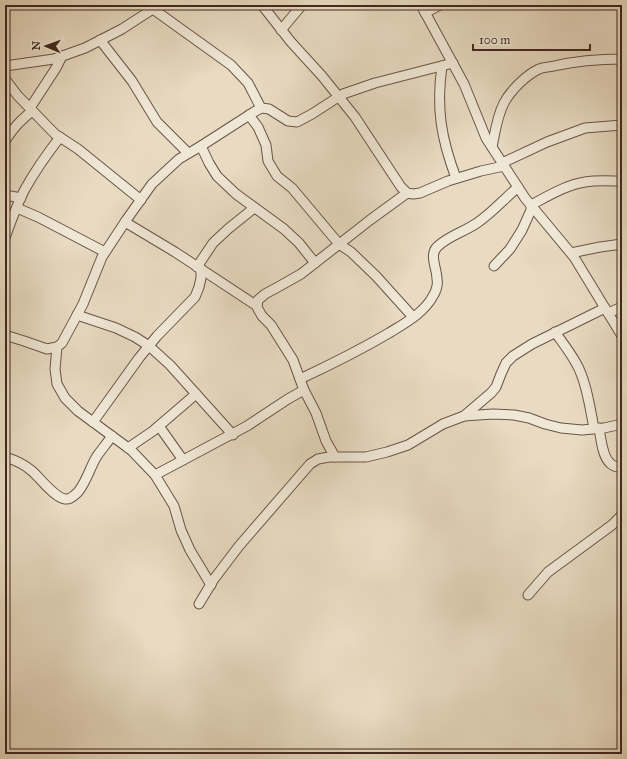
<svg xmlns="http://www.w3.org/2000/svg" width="627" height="759" font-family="'IM FELL Great Primer',serif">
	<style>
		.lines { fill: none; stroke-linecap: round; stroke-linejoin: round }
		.minor-casing { stroke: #6a5447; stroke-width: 11 }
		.minor { stroke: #f0e8d7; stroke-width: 9 }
	</style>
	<rect width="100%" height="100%" fill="#e8dbc2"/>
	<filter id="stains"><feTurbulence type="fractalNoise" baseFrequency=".005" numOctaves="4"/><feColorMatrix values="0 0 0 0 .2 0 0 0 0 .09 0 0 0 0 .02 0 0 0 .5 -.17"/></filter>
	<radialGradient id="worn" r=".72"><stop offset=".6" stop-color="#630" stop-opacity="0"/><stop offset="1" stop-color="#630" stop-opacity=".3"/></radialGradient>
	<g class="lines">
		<defs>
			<g id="minor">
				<polyline points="262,5 291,42 322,76 355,117 376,149 401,187 407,193 413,194 420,193 448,181 481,171 504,166"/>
				<polyline points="421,5 464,84 486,138 525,198 574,257 622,336"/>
				<polyline points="153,9 231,65 248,83 261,108"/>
				<polyline points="425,13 440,5"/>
				<polyline points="281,30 302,5"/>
				<polyline points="100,40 132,81 157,122 188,153"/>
				<polyline points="5,66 54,59 85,48 122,29 159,5"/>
				<path d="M 442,66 C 436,108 441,138 456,178"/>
				<polyline points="5,79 18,96 55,134 78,149 141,200"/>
				<polyline points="30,108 56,68 62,56"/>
				<polyline points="249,115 258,127 266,145 268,161 277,176 292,188 339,244 351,252 376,276 413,317"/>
				<path d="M 5,141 C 14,127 20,121 32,111"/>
				<polyline points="201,146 209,163 217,176 236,194 284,229 299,243 315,263"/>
				<path d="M 492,147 C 495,133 497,116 504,103 C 511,90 526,75 539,69 C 544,67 550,67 554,66 C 576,61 599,59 622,59"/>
				<polyline points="502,163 547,142 585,128 622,125"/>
				<polyline points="5,195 21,198"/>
				<polyline points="17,208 38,217 105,252"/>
				<polyline points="125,222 175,252 257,306"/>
				<path d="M 5,238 C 11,221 17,204 25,189 C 35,171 47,154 60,137"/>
				<polyline points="571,253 600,247 622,244"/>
				<path d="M 494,266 L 510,249 L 522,230 L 531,210 L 531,205 C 548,196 566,185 585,182 C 596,180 611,181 622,181"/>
				<polyline points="197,267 213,243 228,229 254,208"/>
				<polyline points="608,313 622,307"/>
				<polyline points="77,315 116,328 135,337 149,346 170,365 233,435"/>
				<path d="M 555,332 C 562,342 570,352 576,363 C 586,380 590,408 594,428"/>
				<polyline points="5,335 24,341 47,349 57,347 62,343 83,304 102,257 127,219 152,184 179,159 201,146 254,112 261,108 269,109 288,121 297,122 312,114 343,94 375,83 453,63"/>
				<polyline points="57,347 55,369 57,384 65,398 78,411 131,450 155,475 174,506 181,530 190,550 211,585"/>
				<path d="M 300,379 C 330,365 360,350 389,333 C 405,323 424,313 433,296 C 436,291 438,284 437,279 C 437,269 429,255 437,247 C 448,236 464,232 477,223 C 492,213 504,199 518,187"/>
				<polyline points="464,416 491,393 496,387 501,374 506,363 513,356 532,344 605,308"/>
				<polyline points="93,422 139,358 157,336 195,297 199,287 201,278 201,269"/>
				<polyline points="159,426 183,460"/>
				<path d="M 599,428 C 601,438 602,456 610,463 C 613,467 618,467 622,468"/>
				<polyline points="128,448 153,431 196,394"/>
				<path d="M 5,457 C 15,460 24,464 32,471 C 41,479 54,497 65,499 C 70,500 75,495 78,492 C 87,481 90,467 97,456 C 102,449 107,443 112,436"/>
				<polyline points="335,457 326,441 316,413 304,390 293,360 271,325 262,316 258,309 257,306 258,300 265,294 278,287 301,274 370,220 407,193"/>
				<polyline points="155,475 247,426 288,399 304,390"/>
				<polyline points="528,595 548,572 612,525 622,515"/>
				<polyline points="199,604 214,579 239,546 310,464 318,459 329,457 366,457 387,452 408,445 443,424 464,416 493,414 514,415 529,418 545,424 561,428 582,430 604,428 622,424"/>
			</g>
		</defs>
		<use href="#minor" class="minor-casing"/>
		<use href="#minor" class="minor"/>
	</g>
	<rect width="627" height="759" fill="none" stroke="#e8dbc2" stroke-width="20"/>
	<rect x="6" y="6" width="615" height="747" fill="none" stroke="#40271e" stroke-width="2"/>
	<rect x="10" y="10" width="607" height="739" fill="none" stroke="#40271e"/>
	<g transform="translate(46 46) rotate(272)" stroke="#f0e8d7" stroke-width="3" paint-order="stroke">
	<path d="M0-3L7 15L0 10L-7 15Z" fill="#40271e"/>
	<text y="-6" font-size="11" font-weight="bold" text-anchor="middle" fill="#40271e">N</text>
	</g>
	<path d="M473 44v6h117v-6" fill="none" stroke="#40271e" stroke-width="2"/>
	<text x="479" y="44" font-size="12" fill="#40271e" stroke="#f0e8d7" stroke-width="3" paint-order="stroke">100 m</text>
	<rect width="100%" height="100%" filter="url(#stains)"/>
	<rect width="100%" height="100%" fill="url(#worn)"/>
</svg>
